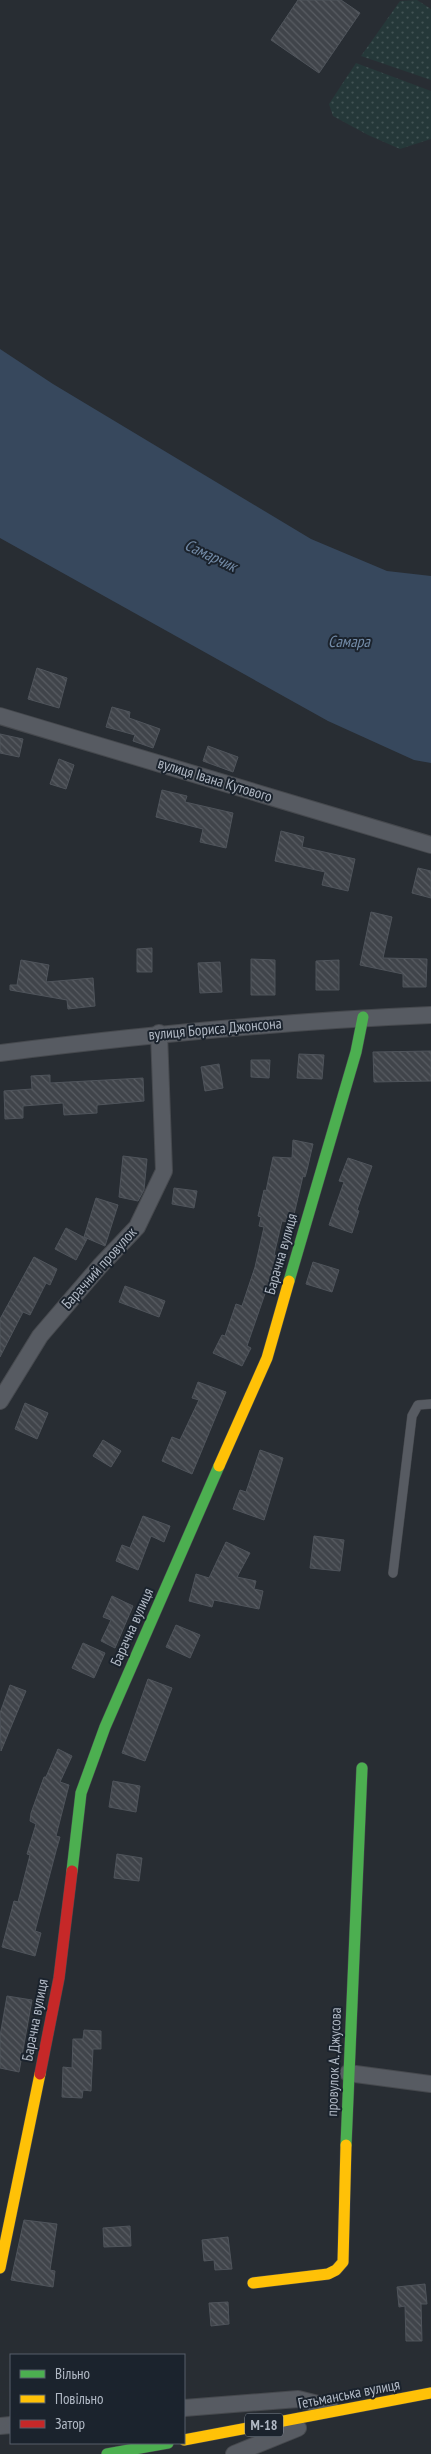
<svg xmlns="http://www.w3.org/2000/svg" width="431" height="2454" font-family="'PT Sans Narrow',sans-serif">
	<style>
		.grass { fill: url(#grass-dots) }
		.water { fill: #37485d }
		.building { fill: url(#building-back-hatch); stroke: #4f545b }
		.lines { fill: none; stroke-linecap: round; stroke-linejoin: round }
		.lane-casing { stroke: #46494e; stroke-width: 10 }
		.street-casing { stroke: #46494e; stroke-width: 18 }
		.fast-casing { stroke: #46494e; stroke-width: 12 }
		.slow-casing { stroke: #46494e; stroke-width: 12 }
		.jam-casing { stroke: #46494e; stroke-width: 12 }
		.lane { stroke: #575b62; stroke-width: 9 }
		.street { stroke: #575b62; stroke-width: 16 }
		.fast { stroke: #4caf50; stroke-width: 11 }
		.slow { stroke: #ffc107; stroke-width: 11 }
		.jam { stroke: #c62828; stroke-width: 11 }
		.labels { text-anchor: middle; stroke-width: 4; stroke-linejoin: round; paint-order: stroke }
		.shield { fill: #1b232d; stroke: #848c97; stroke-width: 1 }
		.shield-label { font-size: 14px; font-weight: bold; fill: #b1b9c5 }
		.street-label { font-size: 15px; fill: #b1b9c5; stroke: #1b232d }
		.water-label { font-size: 16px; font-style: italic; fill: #738ba7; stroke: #1b232d }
	</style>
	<defs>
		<pattern id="grass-dots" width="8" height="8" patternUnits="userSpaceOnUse" patternTransform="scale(1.25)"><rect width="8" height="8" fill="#253839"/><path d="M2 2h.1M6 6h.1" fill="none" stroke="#425354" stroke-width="1.8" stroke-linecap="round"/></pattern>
		<pattern id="building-back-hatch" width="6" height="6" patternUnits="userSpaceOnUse" patternTransform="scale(1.25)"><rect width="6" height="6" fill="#40444a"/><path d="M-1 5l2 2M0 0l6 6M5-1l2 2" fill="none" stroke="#595d63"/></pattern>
	</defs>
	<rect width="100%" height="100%" fill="#282d33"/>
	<g class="grass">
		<polygon points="417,0 431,9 431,80 361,56 400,1"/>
		<polygon points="356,63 431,91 431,139 400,149 368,135 333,116 329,104"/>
	</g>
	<polygon class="water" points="0,349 53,384 311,539 387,571 431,576 431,763 414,760 328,721 0,538"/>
	<g class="building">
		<polygon points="298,0 341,0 360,13 319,73 271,40"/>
		<polygon points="37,668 67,678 59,708 28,699"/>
		<polygon points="112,707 130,712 129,718 160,729 153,748 133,741 135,735 106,727"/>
		<polygon points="0,734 23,739 19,757 0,753"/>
		<polygon points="208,746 238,757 233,772 203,761"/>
		<polygon points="59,759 74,765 66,789 50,784"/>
		<polygon points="162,790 187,796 185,802 233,813 226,848 200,842 203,829 156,817"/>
		<polygon points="281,831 304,837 302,847 355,859 348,891 322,885 325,872 275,861"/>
		<polygon points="418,868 431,871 431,898 412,893"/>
		<polygon points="371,912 392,917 383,958 427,959 426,987 403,987 403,974 360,965"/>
		<polygon points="152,948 152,972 137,972 137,949"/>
		<polygon points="251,959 275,960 275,995 251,995"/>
		<polygon points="21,960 49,965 46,982 93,978 95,1006 68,1009 67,1000 10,990 10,985 17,985"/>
		<polygon points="339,960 339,990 316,990 316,961"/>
		<polygon points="220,962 222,992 200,993 198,963"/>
		<polygon points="431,1051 431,1081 374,1082 373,1052"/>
		<polygon points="299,1054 324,1055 322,1079 297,1078"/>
		<polygon points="251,1060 270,1060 269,1078 251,1077"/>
		<polygon points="219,1064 223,1088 205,1091 201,1067"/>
		<polygon points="50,1075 50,1083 143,1078 144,1101 97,1105 97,1113 64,1115 63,1103 23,1106 23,1118 5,1119 4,1091 32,1089 31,1076"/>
		<polygon points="293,1140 313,1144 307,1170 305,1177 303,1176 292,1223 282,1221 274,1255 282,1257 274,1284 269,1282 247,1346 251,1348 242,1366 213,1353 222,1335 225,1336 236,1304 242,1306 255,1267 264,1227 259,1226 261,1217 258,1216 264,1190 266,1191 273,1157 292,1158"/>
		<polygon points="123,1156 147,1159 144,1190 138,1201 119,1197"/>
		<polygon points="348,1158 372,1166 357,1210 359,1211 352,1233 329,1225 344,1182 339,1181"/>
		<polygon points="174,1188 197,1191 194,1208 172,1204"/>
		<polygon points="96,1198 118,1205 105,1246 84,1237"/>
		<polygon points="66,1228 87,1239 76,1260 55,1249"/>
		<polygon points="34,1257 57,1269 50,1285 46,1283 30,1315 23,1312 0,1357 0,1319"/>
		<polygon points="313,1262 339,1270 332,1292 306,1284"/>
		<polygon points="125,1286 165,1301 159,1317 119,1302"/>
		<polygon points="198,1382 226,1392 192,1474 162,1461 172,1437 180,1440 199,1400 192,1398"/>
		<polygon points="25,1403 48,1413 37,1439 15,1429"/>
		<polygon points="103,1440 121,1451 111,1467 93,1456"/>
		<polygon points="260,1450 283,1458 264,1520 233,1509 240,1490 246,1492"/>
		<polygon points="143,1516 170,1526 164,1542 151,1536 138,1570 116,1561 122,1545 130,1548"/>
		<polygon points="314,1536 344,1540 340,1571 310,1568"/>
		<polygon points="226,1542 250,1553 237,1577 256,1581 254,1589 263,1591 259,1609 214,1600 212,1607 189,1601 196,1574 209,1578"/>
		<polygon points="112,1596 133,1606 115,1648 101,1641 111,1620 103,1617"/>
		<polygon points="176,1625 200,1635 190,1658 166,1647"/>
		<polygon points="83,1643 105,1653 94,1678 72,1668"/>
		<polygon points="148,1679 172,1688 145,1761 122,1753"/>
		<polygon points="10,1685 26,1691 1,1751 0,1713"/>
		<polygon points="58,1749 72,1756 60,1782 69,1785 56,1836 60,1837 56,1851 35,1931 41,1933 35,1956 2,1947 14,1901 18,1902 30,1855 27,1854 36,1824 30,1821 31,1813 44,1777 46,1777"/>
		<polygon points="113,1781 140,1786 136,1812 109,1807"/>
		<polygon points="117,1854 142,1858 139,1881 114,1878"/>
		<polygon points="7,1996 32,2000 19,2072 0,2068 0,2036"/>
		<polygon points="84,2030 101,2031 101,2049 93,2049 91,2091 83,2090 82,2098 62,2097 63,2067 72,2068 73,2039 83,2039"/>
		<polygon points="24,2220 57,2224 50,2270 55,2271 53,2287 11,2280"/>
		<polygon points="130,2226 131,2246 104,2247 103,2228"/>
		<polygon points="228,2237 232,2269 215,2270 214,2260 204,2261 202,2240"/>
		<polygon points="425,2284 427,2304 421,2304 422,2341 406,2341 405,2306 399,2307 397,2287"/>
		<polygon points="228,2302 229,2324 211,2326 209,2303"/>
	</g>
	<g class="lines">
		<defs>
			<polyline id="lane" points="393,1573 412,1416 418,1405 431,1404"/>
			<g id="street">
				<polyline points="0,716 431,845"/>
				<path d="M 0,1053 C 143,1035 287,1021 431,1015"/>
				<polyline points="0,1401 40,1336 100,1266 137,1227 164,1171 159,1033"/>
				<polyline points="348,2073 431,2084"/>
				<polyline points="184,2408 298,2399 330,2407"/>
				<polyline points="0,2426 11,2425"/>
				<polyline points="234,2454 298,2428"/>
			</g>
			<g id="fast">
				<polyline points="289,1281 356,1052 363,1017"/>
				<polyline points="72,1871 81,1793 105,1727 219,1466"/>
				<polyline points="346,2145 362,1768"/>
				<polyline points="107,2454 168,2443"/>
			</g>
			<g id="slow">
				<polyline points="219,1466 267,1358 289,1281"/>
				<polyline points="0,2268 40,2074"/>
				<polyline points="253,2283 328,2274 336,2270 343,2262 346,2145"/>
				<polyline points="184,2440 431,2393"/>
			</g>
			<polyline id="jam" points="40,2074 59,1978 72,1871"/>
		</defs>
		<use href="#lane" class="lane-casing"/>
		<use href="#street" class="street-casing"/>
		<use href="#fast" class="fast-casing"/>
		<use href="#slow" class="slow-casing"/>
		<use href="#jam" class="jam-casing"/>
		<use href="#lane" class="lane"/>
		<use href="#street" class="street"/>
		<use href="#fast" class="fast"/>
		<use href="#slow" class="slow"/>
		<use href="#jam" class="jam"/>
	</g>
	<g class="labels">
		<rect class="shield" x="245" y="2413.5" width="38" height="23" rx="4"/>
		<g class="shield-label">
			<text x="264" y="2430">М-18</text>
		</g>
		<g class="street-label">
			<text transform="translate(215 780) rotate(17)" y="5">вулиця Івана Кутового</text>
			<text transform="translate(215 1029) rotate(-5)" y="5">вулиця Бориса Джонсона</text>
			<text transform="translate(281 1254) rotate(-74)" y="5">Барачна вулиця</text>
			<text transform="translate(99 1268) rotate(-48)" y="5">Барачний провулок</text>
			<text transform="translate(132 1627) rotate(-66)" y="5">Барачна вулиця</text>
			<text transform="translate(35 2020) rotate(-79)" y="5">Барачна вулиця</text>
			<text transform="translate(334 2062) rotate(-88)" y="5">провулок А. Джусова</text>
			<text transform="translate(349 2394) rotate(-11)" y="5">Гетьманська вулиця</text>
		</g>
		<g class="water-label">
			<text transform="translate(211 555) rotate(25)" y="6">Самарчик</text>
			<text x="349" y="647">Самара</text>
		</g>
	</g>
	<rect x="10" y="2354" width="175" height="90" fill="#1b232d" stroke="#575f6a"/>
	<rect x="20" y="2370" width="25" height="8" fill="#4caf50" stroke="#575f6a"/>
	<text x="55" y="2379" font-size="15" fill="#b1b9c5">Вільно</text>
	<rect x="20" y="2395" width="25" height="8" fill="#ffc107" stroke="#575f6a"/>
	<text x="55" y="2404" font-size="15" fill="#b1b9c5">Повільно</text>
	<rect x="20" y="2420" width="25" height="8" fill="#c62828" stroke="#575f6a"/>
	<text x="55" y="2429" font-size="15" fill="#b1b9c5">Затор</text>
</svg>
